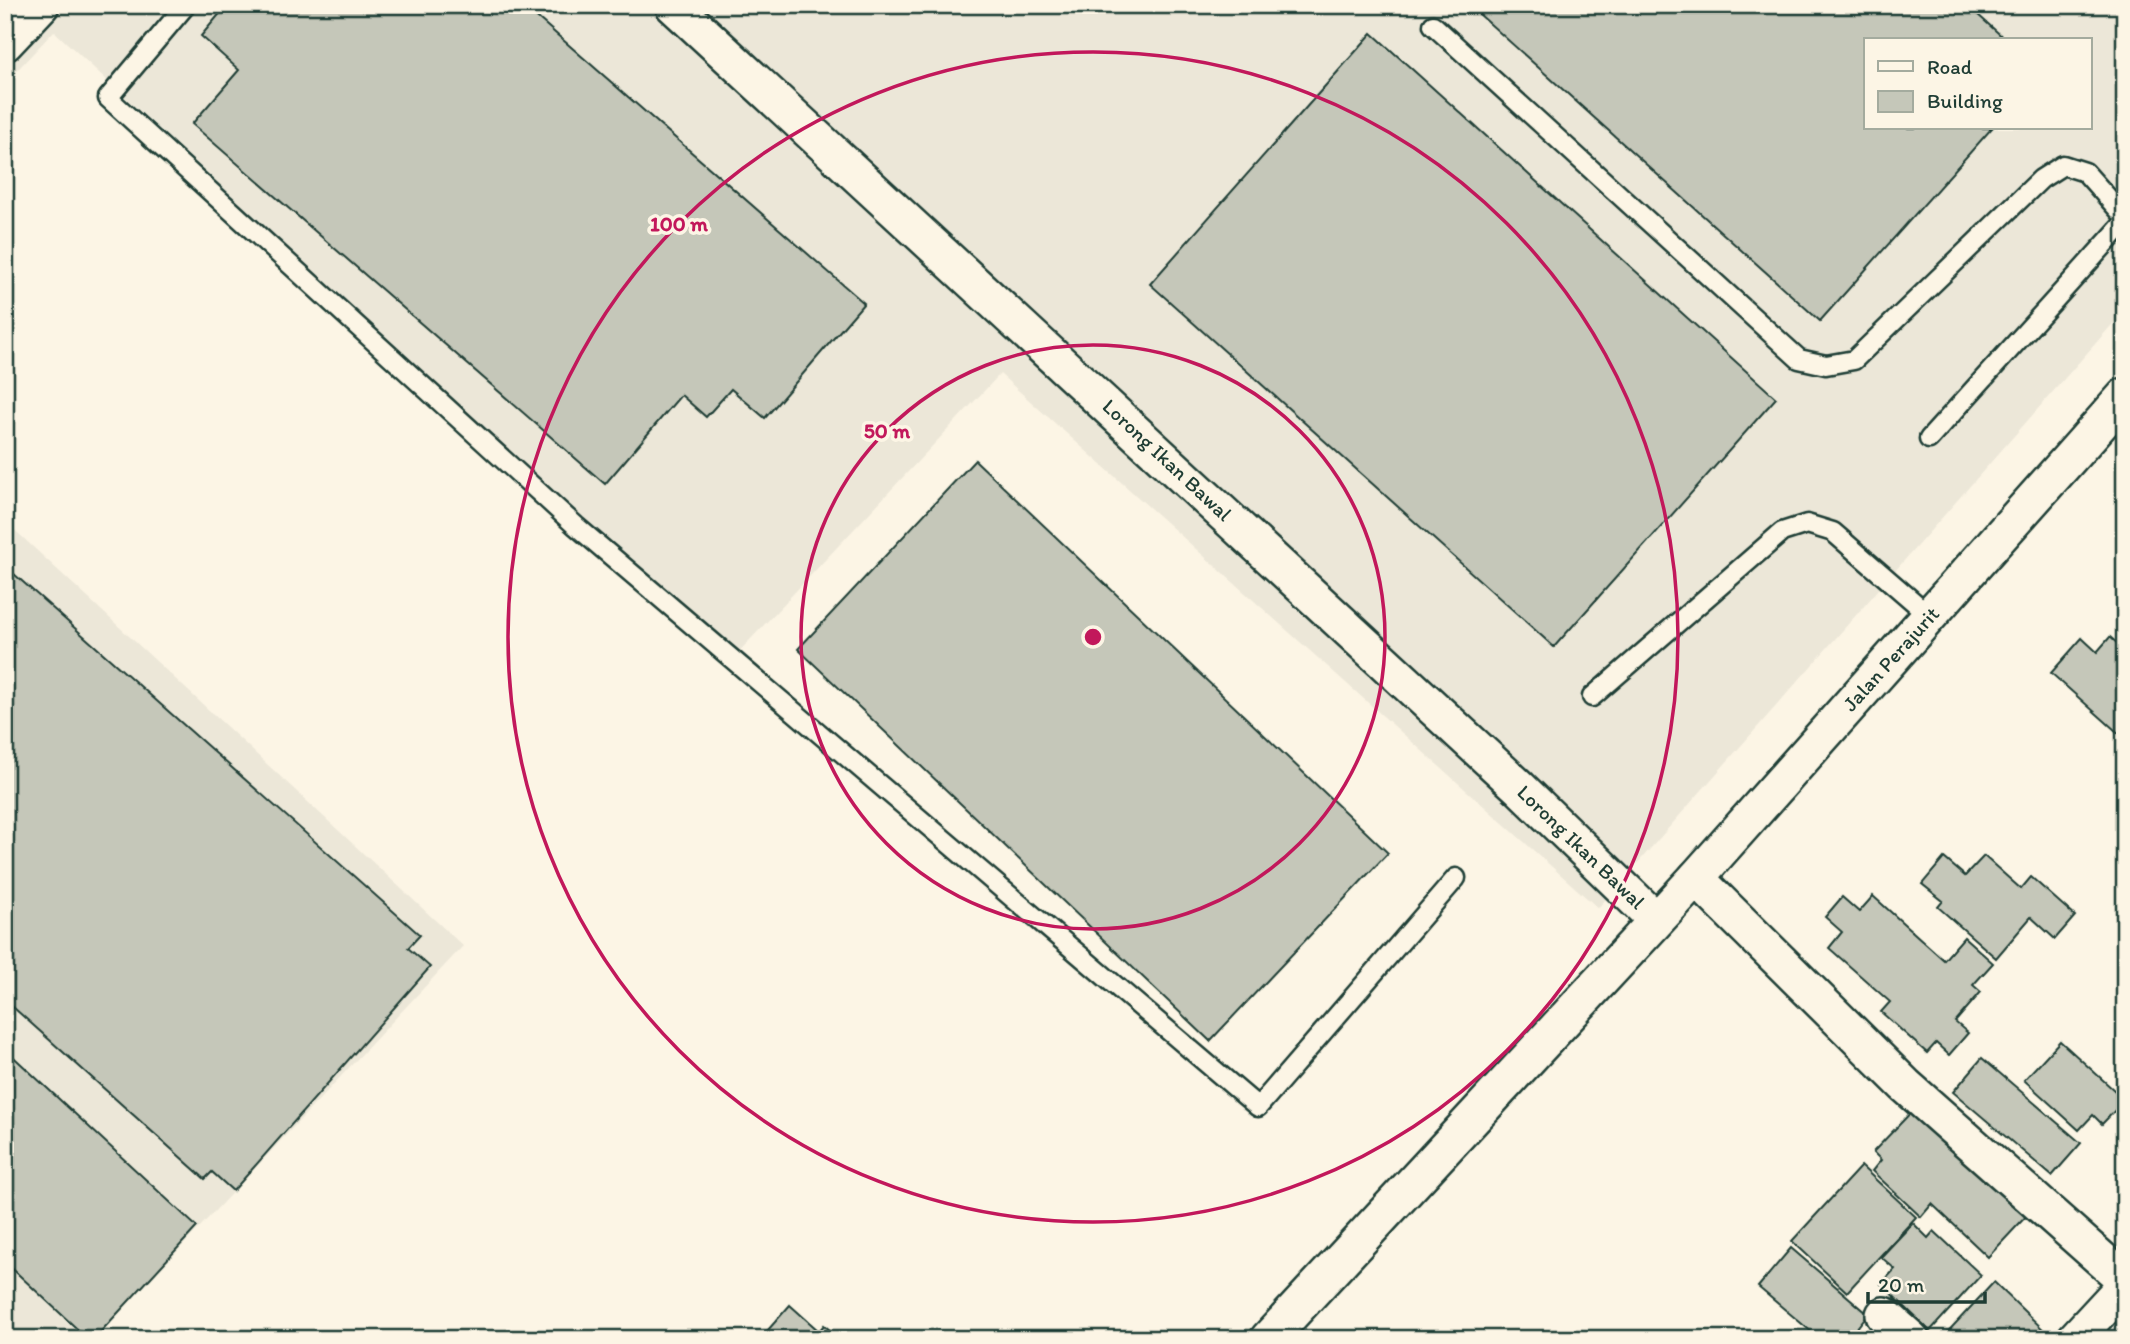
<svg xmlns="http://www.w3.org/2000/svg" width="2130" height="1344" font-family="Itim,sans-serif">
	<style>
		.built { fill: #ece7d8; fill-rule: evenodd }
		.building { fill: #c5c7b9; stroke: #1f3d34; stroke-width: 2 }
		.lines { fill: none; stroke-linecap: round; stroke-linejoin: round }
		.lane-casing { stroke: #1f3d34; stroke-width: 23 }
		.street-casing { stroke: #1f3d34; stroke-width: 40 }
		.lane { stroke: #fcf5e5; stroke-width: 18 }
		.street { stroke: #fcf5e5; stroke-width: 35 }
		.ring { fill: none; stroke: #c2185b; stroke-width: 3.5 }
		.labels { text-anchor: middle; stroke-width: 7; stroke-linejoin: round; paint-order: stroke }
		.street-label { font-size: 21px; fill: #1f3d34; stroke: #fcf5e5 }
		.centre { fill: #c2185b; stroke: #fcf5e5; stroke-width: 3.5 }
		.ring-label { font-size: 21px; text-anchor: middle; font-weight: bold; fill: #c2185b; stroke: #fcf5e5; stroke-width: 7; stroke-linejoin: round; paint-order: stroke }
	</style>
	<rect width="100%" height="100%" fill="#fcf5e5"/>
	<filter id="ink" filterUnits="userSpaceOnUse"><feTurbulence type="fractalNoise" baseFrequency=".0143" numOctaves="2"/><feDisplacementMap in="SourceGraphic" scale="14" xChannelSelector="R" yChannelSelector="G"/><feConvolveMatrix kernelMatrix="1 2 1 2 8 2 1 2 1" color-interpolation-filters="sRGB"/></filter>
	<g filter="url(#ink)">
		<g class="built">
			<path d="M 5,5 L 2125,5 L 2125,310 L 1598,908 L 1000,374 L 731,660 L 54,31 L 5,83 ZM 1866,40 L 2090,40 L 2090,128 L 1866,128 Z"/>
			<polygon points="5,521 463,946 95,1339 5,1339"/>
		</g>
		<g class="building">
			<polygon points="227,5 523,5 864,303 765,418 731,389 706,417 681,395 605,484 192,124 239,70 201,36"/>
			<polygon points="1469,5 1967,5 2006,40 1866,40 1866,128 1992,128 1820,321"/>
			<polygon points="1372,33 1776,398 1554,647 1150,284"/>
			<polygon points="975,460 1388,853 1210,1041 798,649"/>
			<polygon points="5,566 420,935 408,948 430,967 233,1191 212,1172 205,1179 5,1000"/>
			<polygon points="2110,637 2125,650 2125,739 2051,673 2082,638 2097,652"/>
			<polygon points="1984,856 2021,889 2031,877 2075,916 2055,939 2031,917 1996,958 1938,907 1943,901 1922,884 1944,858 1965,876"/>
			<polygon points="1873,896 1944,960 1964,937 1993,963 1973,985 1981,992 1955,1022 1968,1033 1949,1055 1936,1043 1927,1053 1881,1012 1890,1002 1829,948 1842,932 1825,917 1842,897 1859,912"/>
			<polygon points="2060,1041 2125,1100 2102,1124 2093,1115 2079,1130 2024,1080"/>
			<polygon points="5,1049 197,1227 94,1339 88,1339 5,1262"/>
			<polygon points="1982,1058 2081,1143 2052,1176 1953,1092"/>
			<polygon points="1919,1104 2032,1210 1988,1257 1932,1204 1921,1217 1872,1171 1881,1160 1873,1152"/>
			<polygon points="1861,1166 1916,1217 1847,1292 1792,1241"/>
			<polygon points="1913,1223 1928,1238 1934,1231 1981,1275 1930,1331 1881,1284 1895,1269 1881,1257"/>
			<polygon points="1791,1248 1868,1314 1852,1334 1857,1339 1820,1339 1758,1287"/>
			<polygon points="1994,1282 2053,1339 1941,1339"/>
			<polygon points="790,1305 819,1331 824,1325 840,1339 760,1339"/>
		</g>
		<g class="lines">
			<defs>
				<g id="lane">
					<polyline points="186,5 108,98 576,526 1258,1107 1456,878"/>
					<polyline points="1433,25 1799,359 1826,365 1854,360 2041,179 2063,165 2085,172 2125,217"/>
					<polyline points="1929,439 2125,222"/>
					<polyline points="1592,697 1782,532 1807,524 1833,532 1930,616"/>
				</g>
				<g id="street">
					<polyline points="673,5 1520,788 1656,920"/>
					<polyline points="5,43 41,5"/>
					<polyline points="1696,878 1905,1085 2125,1280"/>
					<polyline points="1884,1315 1911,1339"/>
					<polyline points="1268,1339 1696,878 2125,396"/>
					<polyline points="2075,1339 2125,1285"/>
				</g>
			</defs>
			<use href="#lane" class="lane-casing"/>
			<use href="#street" class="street-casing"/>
			<use href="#lane" class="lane"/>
			<use href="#street" class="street"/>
		</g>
	</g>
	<g class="ring">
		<circle cx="1093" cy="637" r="292"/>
		<circle cx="1093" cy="637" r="585"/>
	</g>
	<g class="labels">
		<g class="street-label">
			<text transform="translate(1167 460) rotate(43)" y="7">Lorong Ikan Bawal</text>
			<text transform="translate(1891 659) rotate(-48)" y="7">Jalan Perajurit</text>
			<text transform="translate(1581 847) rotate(44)" y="7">Lorong Ikan Bawal</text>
		</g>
	</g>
	<circle cx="1093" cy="637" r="10" class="centre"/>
	<g class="ring-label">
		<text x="679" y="231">100 m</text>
		<text x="887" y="438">50 m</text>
	</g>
	<rect width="2130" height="1344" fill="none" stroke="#fcf5e5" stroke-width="28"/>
	<rect x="14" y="14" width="2102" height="1316" fill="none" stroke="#1f3d34" stroke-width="2.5" filter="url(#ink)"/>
	<rect x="1864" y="38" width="228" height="91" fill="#fcf5e5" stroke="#a4ab9e" stroke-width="2"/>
	<rect x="1878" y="61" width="35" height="10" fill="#fcf5e5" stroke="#a4ab9e" stroke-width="2"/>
	<text x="1927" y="74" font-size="21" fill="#1f3d34">Road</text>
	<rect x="1878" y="91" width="35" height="21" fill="#c5c7b9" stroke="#a4ab9e" stroke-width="2"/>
	<text x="1927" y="108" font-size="21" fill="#1f3d34">Building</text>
	<path d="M1868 1292v10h117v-10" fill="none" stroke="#1f3d34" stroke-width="3.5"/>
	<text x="1878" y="1292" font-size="21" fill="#1f3d34" stroke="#fcf5e5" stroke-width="5" paint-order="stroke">20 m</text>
</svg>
